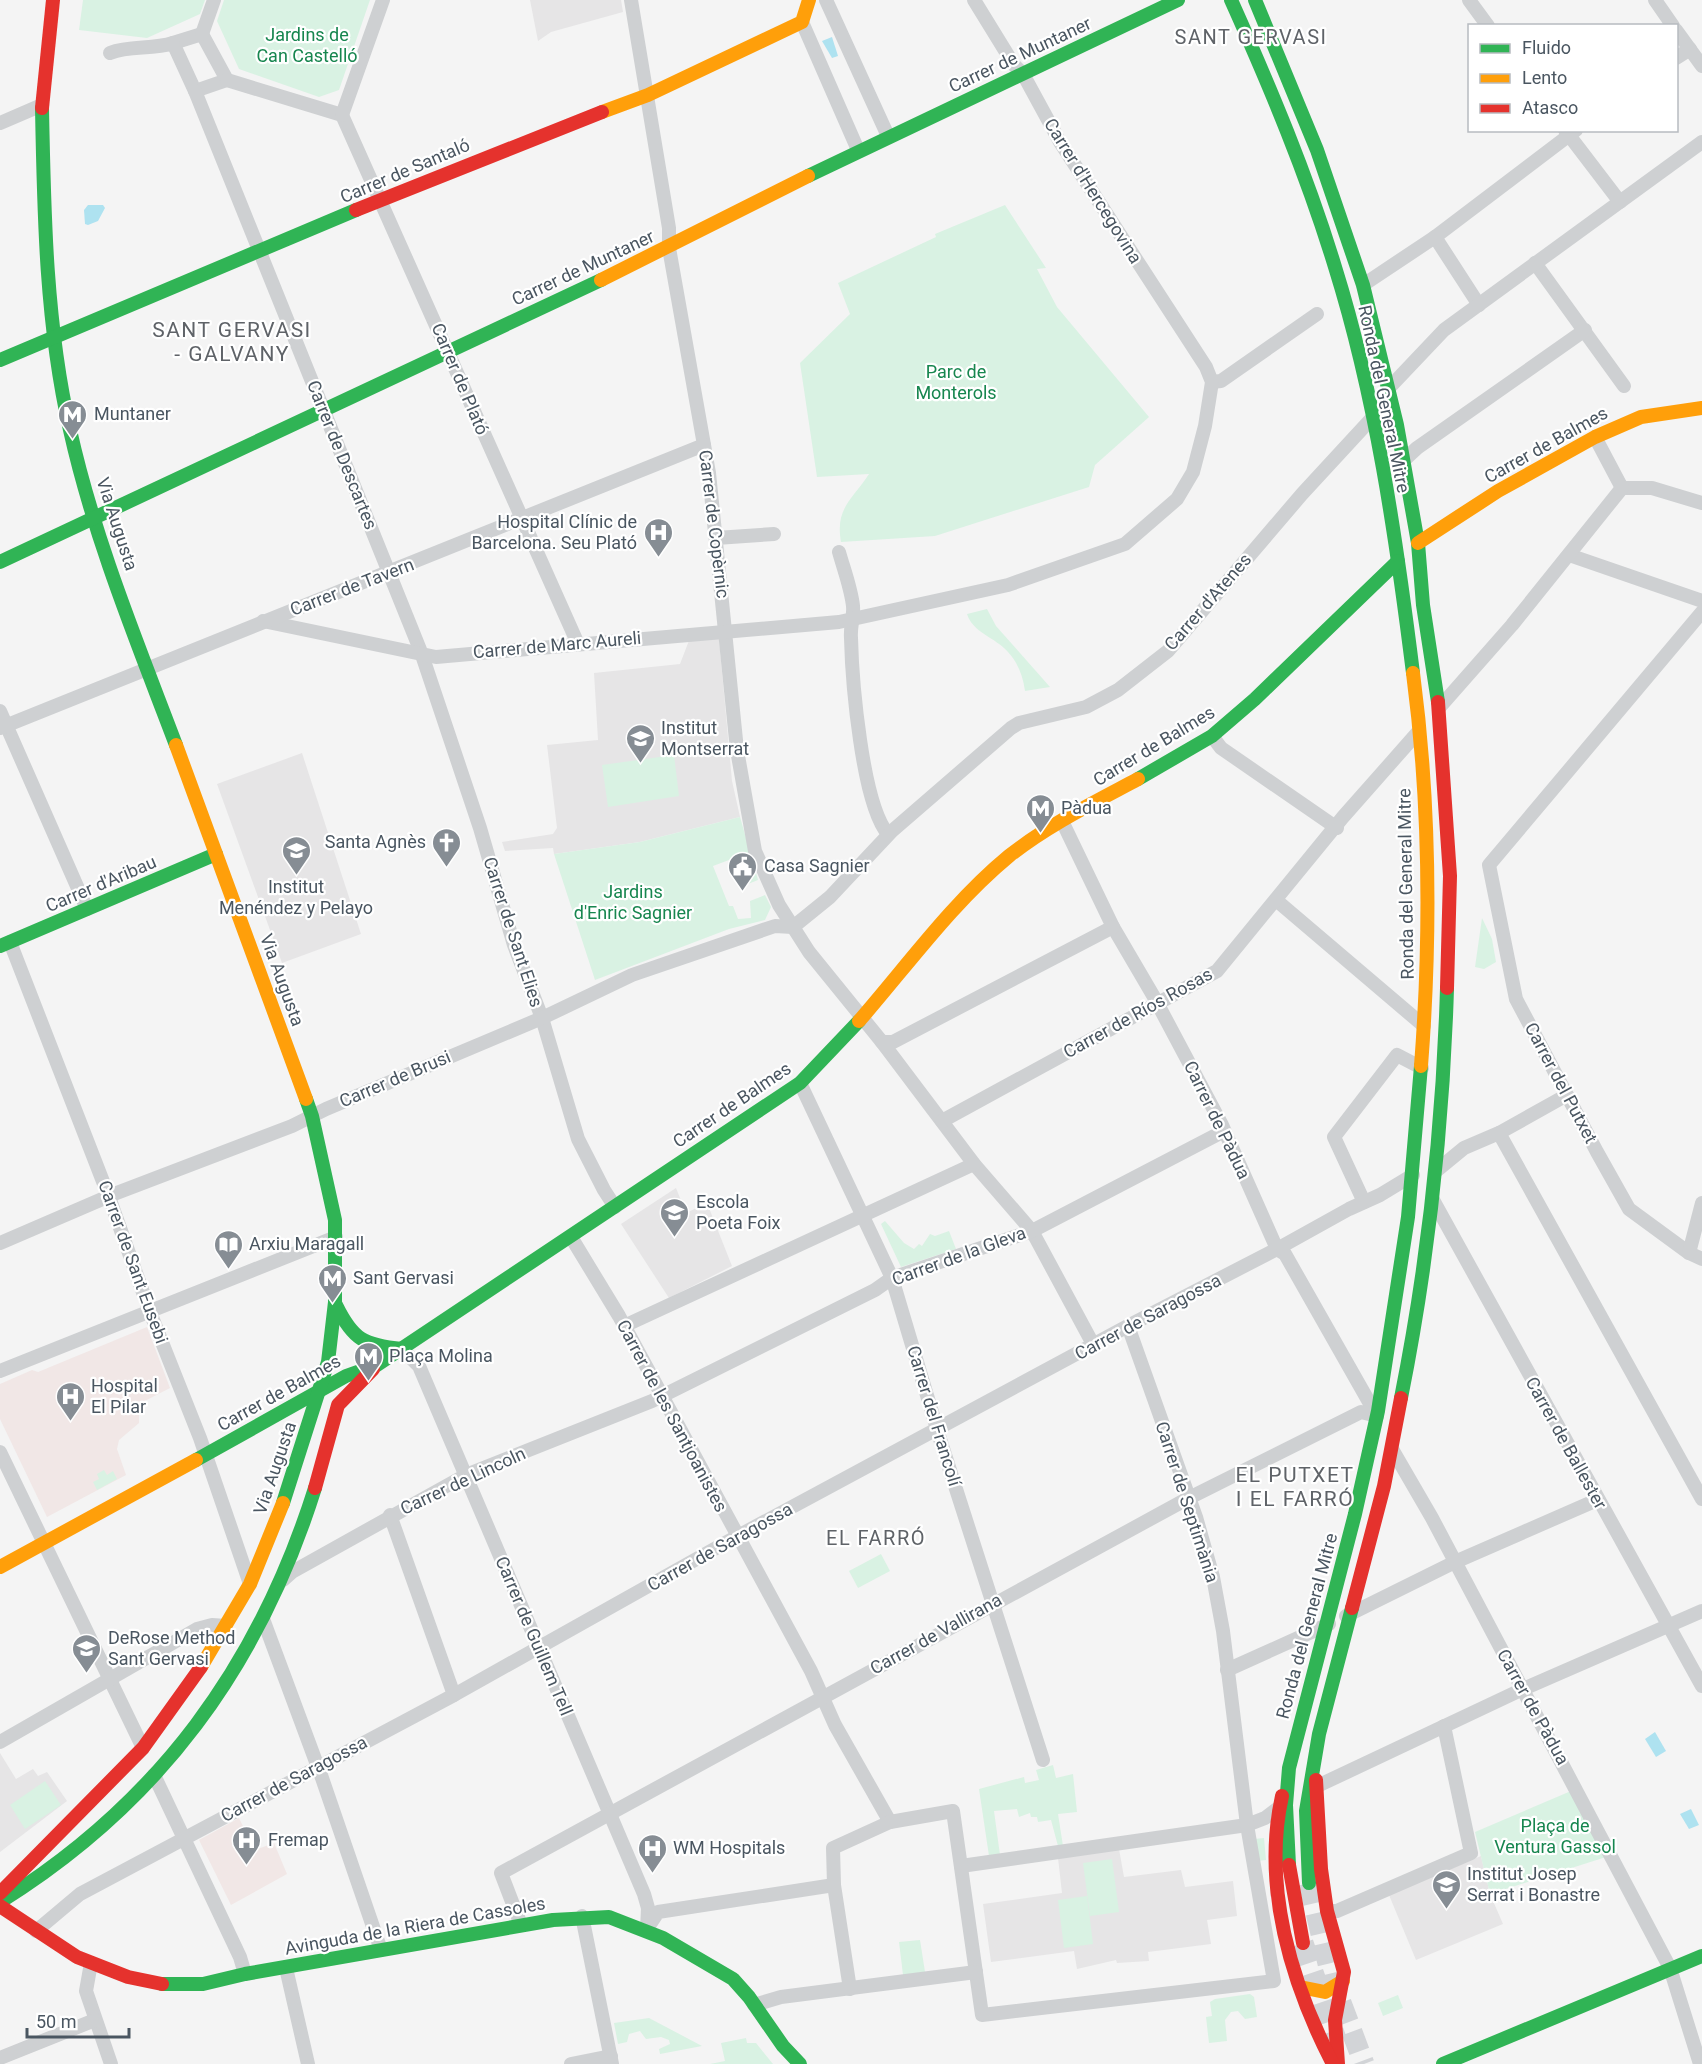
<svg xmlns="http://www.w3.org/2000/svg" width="1702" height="2064" font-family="Roboto,sans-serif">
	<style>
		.education { fill: #e6e5e6 }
		.medical { fill: #f1e7e6 }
		.green { fill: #d9f2e3 }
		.water { fill: #aee2f0 }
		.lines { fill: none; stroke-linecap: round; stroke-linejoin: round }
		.primary-tunnel { stroke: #d2d4d7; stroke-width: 21; stroke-dasharray: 21 10; stroke-linecap: butt }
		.street { stroke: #ced0d2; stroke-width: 14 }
		.fast { stroke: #30b455; stroke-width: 14 }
		.slow { stroke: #ff9f0a; stroke-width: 14 }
		.jam { stroke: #e5322d; stroke-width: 14 }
		.labels { text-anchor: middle; stroke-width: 4.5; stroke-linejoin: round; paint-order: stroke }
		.park-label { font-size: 18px; fill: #17864f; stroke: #fff }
		.street-label { font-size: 18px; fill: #4a5661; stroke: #fff }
		.poi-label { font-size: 18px; fill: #4a5661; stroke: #fff; text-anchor: start }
		.neighbourhood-label { font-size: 20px; letter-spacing: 1.5px; fill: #5f6368; stroke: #fff }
		.quarter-label { font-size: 21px; letter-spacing: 1.5px; fill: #5f6368; stroke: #fff }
	</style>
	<rect width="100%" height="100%" fill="#f4f4f4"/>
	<g class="education">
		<polygon points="530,0 621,0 623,12 551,32 538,41"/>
		<polygon points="690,638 719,639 732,781 740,817 640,842 554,854 553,848 505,851 502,842 553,834 557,828 547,745 598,740 594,673 680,664"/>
		<polygon points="302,753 361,934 282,963 217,784"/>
		<polygon points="676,1188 686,1213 707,1203 732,1266 669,1298 621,1224"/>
		<polygon points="0,1753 16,1779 33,1769 38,1776 47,1772 67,1801 0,1852"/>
		<polygon points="1119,1849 1124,1877 1181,1870 1185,1887 1233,1881 1237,1916 1207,1920 1211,1944 1148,1952 1149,1961 1117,1963 1116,1960 1077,1969 1074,1951 991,1962 983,1904 1062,1893 1058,1858"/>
		<polygon points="1481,1856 1490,1894 1503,1924 1416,1960 1389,1895"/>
	</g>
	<g class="medical">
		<polygon points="147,1327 170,1388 139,1404 139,1423 119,1440 117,1449 126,1475 47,1517 0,1419 0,1384 32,1370 38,1372"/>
		<polygon points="239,1818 255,1850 274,1843 287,1874 231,1905 199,1840"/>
	</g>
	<g class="green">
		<polygon points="83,0 205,0 200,14 147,38 79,30"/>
		<polygon points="224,0 370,0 339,90 319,97 239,69 217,21"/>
		<path d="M 1005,205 L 1046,268 L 1037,269 L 1057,307 L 1149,417 L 1095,465 L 1089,487 L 935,536 L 841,542 C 835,508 852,500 869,474 L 817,477 L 800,363 L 850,314 L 838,283 L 936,237 L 935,234 Z"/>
		<path d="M 987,609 L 996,626 L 1050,687 L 1025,691 C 1023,676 1018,663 1008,652 C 995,637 973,633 967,614 Z"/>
		<polygon points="674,755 679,796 608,807 602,765"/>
		<polygon points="740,817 758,880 748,884 744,859 739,861 737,857 713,866 729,906 733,906 738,919 751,918 750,901 765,895 771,907 765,920 729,929 595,980 554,854 640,842"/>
		<polygon points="1482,918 1492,939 1496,962 1484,969 1475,967"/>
		<polygon points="885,1221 904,1243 914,1249 919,1244 922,1246 930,1234 935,1236 949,1231 956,1249 901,1267 881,1224"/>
		<polygon points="104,1470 107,1475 113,1471 117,1479 97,1490 93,1482 99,1479 97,1474"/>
		<polygon points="881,1554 890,1571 858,1588 849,1571"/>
		<polygon points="1053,1765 1056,1778 1073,1774 1077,1812 1058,1814 1063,1846 1058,1846 1051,1820 1038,1822 1037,1817 1031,1817 1030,1813 1019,1817 1017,1809 994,1811 1000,1855 989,1856 979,1789 1024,1777 1025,1783 1039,1780 1036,1770"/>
		<polygon points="45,1781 61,1805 25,1829 10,1805"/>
		<polygon points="1571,1791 1606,1857 1490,1894 1475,1832"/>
		<polygon points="1264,1838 1266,1860 1257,1861 1254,1839"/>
		<polygon points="1112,1859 1119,1912 1090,1916 1083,1863"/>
		<polygon points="1087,1896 1093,1944 1064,1948 1058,1900"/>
		<polygon points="920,1940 925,1972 903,1975 899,1942"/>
		<polygon points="1250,1994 1254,1997 1257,2017 1245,2019 1238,2011 1231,2012 1225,2020 1227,2041 1209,2043 1206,2017 1212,2016 1210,2002 1215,1999"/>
		<polygon points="1398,1995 1403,2008 1383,2016 1378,2003"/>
		<polygon points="649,2018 702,2046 660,2054 659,2049 670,2044 669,2040 661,2037 646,2039 640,2031 629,2034 627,2042 618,2044 614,2023"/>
		<polygon points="746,2038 747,2043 756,2043 773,2064 710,2064 725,2061 721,2043"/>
	</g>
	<g class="water">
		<polygon points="832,37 838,56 832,58 822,41"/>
		<polygon points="88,205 103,205 105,208 98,221 88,225 85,224 84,210"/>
		<polygon points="1655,1732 1666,1751 1656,1757 1645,1739"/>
		<polygon points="1691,1809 1699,1825 1689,1829 1680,1814"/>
	</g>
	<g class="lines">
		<g class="primary-tunnel">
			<polyline points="1309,1883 1331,1976 1364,2064"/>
			<polyline points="1303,1943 1336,2039"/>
		</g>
		<g class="street">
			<polyline points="631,0 669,228 669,248 709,473 737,750 755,851 779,905 809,952 882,1042 974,1164 1032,1231 1094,1346"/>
			<polyline points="826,0 888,136"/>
			<polyline points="1469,0 1488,26"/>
			<polyline points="1655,0 1673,26"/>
			<polyline points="802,22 858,150"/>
			<polyline points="1676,30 1702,66"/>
			<polyline points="202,34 173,43 195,91 227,80"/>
			<polyline points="202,34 227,80"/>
			<polyline points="202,34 214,0"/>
			<path d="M 110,53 C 130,45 152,50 173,43"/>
			<polyline points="1676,58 1690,49"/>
			<polyline points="227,80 342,115"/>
			<polyline points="195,91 421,652 480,828 514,945 542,1018 578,1139 604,1190 615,1207"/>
			<polyline points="342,115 578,644"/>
			<polyline points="342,115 383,0"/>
			<polyline points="0,123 42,105"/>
			<polyline points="1565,130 1620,202"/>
			<polyline points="1435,237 1479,305"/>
			<polyline points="1535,263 1624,386"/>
			<polyline points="1363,285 1435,237 1576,130"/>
			<polyline points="1212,382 1221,381 1317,314"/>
			<polyline points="1389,388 1444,330 1702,142"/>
			<polyline points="1595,437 1622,488"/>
			<polyline points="1403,461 1417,448 1585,330"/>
			<polyline points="1622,488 1652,488 1702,503"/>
			<polyline points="716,538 774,534"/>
			<path d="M 839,552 C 844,570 851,588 853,606 C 854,617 850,627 851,638 C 852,680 862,804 888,834"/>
			<polyline points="1569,555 1702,601"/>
			<polyline points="1702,612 1489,865 1516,999 1597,1152 1629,1209 1689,1253 1702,1259"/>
			<polyline points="263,621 436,657 839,622 1008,585 1125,544 1177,499 1193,472 1205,426 1212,382 1206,367 1060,142 1023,74 1014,65 974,0"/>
			<polyline points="1439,708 1512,625 1622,488"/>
			<polyline points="0,711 87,909"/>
			<polyline points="0,728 704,445"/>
			<polyline points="1212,736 1221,748 1337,828"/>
			<polyline points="1062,821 1113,927 1154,997 1222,1125 1277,1249 1285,1254 1377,1416"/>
			<polyline points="1276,900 1424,1026"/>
			<polyline points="10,942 109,1197 150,1312 200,1438 250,1584"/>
			<polyline points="882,1042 893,1042 1113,927"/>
			<polyline points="800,1083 892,1278 940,1439 1043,1760"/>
			<polyline points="942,1121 1217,971 1343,817 1419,731"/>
			<polyline points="1499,1133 1702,1499"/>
			<polyline points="1436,1171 1464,1148 1499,1133 1567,1095"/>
			<polyline points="1433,1200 1702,1686"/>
			<polyline points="1364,1202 1334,1137 1397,1055 1422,1068"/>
			<polyline points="571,1237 619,1316 811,1671 835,1725 890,1822"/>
			<polyline points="0,1243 114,1194 292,1126 326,1109 542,1018 632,975 775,926 793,927 830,897 892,831 1011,728 1019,723 1086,707 1118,690 1168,651 1302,494 1373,417"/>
			<polyline points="1689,1253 1702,1203"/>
			<polyline points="624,1326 974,1164"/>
			<polyline points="402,1349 419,1366 644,1894 648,1908 647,1930"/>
			<polyline points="0,1371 336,1237"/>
			<polyline points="1392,1449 1432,1518 1670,1968 1700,2064"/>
			<polyline points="0,1452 143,1748"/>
			<polyline points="390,1515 454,1695"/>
			<polyline points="283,1580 292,1572 466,1475 652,1401 875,1290 892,1278 1032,1231 1224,1131"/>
			<polyline points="1346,1616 1455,1562 1597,1500"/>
			<polyline points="263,1619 322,1778 381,1950"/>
			<polyline points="1227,1670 1329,1624"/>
			<polyline points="0,1742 197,1629 212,1625 226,1626"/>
			<polyline points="154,1775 240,1957 245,1974"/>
			<polyline points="1311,1789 1523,1689 1702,1611"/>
			<polyline points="961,1866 1247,1825 1265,1818 1281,1806"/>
			<polyline points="1327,1911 1337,1911 1471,1853 1444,1726"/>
			<polyline points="582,1916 612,2064"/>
			<polyline points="521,1925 501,1873 1187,1499 1361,1412 1377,1416"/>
			<polyline points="648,1927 658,1912 834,1885"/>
			<polyline points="36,1931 80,1894 454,1695 725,1543 1128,1326 1277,1249 1349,1209 1380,1195 1413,1175"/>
			<polyline points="91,1963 86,1991 111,2064"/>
			<polyline points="286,1968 308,2064"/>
			<polyline points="850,1989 834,1885 833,1848 890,1822 953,1811 982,2015 1274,1981 1247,1825 1223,1631 1213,1577 1196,1517 1128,1326"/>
			<polyline points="754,2005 781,1997 976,1972"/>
			<polyline points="0,2058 95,2020"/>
			<polyline points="571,2064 611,2056"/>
		</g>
		<g class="fast">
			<path d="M 1231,0 C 1270,87 1307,175 1335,267 C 1376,398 1396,537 1413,673"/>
			<polyline points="1255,0 1317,150 1363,285 1397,425 1418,543 1423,605 1438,702"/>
			<path d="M 42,108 C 44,216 46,325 70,430 C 94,538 137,642 176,745"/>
			<polyline points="808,176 1178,0"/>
			<polyline points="0,360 356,210"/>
			<polyline points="0,562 601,280"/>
			<polyline points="1138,779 1212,736 1255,699 1398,561"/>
			<polyline points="0,946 216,854"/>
			<path d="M 336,1305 C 353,1340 364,1345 402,1349"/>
			<path d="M 1401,1398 C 1428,1263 1443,1126 1447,988"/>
			<polyline points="196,1460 346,1376 377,1365 800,1083 859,1021"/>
			<polyline points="283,1503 328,1362 335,1302 335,1220 312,1116 306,1099"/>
			<polyline points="1289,1865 1286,1805 1289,1768 1355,1514 1378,1411 1408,1217 1421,1066"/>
			<polyline points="1309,1883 1306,1811 1319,1734 1352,1608"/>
			<path d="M 0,1902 C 159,1803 259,1666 315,1488"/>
			<polyline points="162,1984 203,1984 245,1974 553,1920 609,1917 663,1938 733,1979 749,1997 783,2046 800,2064"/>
			<polyline points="1443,2064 1702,1956"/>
		</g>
		<g class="slow">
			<polyline points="602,112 648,95 802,22 809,0"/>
			<polyline points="601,280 808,176"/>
			<polyline points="1418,543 1498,491 1595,437 1641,417 1702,408"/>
			<path d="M 1413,673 C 1430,802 1431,936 1421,1066"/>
			<polyline points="176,745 306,1099"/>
			<path d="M 859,1021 C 907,966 952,903 1009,856 C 1048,825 1095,802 1138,779"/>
			<polyline points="0,1567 196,1460"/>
			<polyline points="201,1667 250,1584 283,1503"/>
			<polyline points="1300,1987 1325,1992 1343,1981"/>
		</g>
		<g class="jam">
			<polyline points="42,108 53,0"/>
			<polyline points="356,210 602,112"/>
			<polyline points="1438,702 1450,876 1447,988"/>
			<polyline points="315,1488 338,1405 373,1369"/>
			<polyline points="1352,1608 1384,1486 1401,1398"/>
			<polyline points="1316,1780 1321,1869 1327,1911 1344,1972 1335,2020 1338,2064"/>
			<path d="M 1282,1796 C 1262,1886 1291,1983 1333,2064"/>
			<polyline points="1289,1865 1303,1943"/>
			<polyline points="0,1893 143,1748 201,1667"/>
			<polyline points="0,1906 77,1957 128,1977 162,1984"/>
		</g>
	</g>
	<defs>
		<symbol id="metro-pin" viewBox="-11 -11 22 30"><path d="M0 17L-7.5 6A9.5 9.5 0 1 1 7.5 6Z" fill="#868d94" stroke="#fff"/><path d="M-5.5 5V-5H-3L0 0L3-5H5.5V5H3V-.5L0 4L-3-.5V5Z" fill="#fff"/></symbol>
		<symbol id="hospital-pin" viewBox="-11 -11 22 30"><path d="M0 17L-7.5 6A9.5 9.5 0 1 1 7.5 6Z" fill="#868d94" stroke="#fff"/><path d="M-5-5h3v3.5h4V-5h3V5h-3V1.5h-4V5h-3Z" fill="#fff"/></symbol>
		<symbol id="school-pin" viewBox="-11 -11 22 30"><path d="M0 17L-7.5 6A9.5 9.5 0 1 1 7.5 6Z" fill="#868d94" stroke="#fff"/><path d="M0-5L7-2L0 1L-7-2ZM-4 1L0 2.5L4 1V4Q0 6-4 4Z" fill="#fff"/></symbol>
		<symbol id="church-pin" viewBox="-11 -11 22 30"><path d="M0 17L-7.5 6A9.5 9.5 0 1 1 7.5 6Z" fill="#868d94" stroke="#fff"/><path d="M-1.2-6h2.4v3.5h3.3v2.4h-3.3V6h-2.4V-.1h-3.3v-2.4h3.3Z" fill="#fff"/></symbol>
		<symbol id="civic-pin" viewBox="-11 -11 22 30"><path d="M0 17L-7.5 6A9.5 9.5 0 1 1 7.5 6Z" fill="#868d94" stroke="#fff"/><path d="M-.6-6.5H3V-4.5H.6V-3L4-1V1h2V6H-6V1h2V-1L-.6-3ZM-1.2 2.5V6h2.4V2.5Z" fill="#fff"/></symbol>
		<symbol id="library-pin" viewBox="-11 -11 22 30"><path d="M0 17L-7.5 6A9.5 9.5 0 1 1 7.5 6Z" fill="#868d94" stroke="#fff"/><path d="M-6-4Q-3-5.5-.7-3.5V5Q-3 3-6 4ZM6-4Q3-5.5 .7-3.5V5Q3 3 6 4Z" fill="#fff"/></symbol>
		<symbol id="university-pin" viewBox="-11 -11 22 30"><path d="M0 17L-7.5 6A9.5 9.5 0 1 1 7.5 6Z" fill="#868d94" stroke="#fff"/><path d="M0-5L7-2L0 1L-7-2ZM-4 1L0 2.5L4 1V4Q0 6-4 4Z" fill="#fff"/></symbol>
	</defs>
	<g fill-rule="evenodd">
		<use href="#metro-pin" x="56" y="398" width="33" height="45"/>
		<use href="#hospital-pin" x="642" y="516" width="33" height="45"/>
		<use href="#school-pin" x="624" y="722" width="33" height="45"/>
		<use href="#metro-pin" x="1024" y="792" width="33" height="45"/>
		<use href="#church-pin" x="430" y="826" width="33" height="45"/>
		<use href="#school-pin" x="280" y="834" width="33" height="45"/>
		<use href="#civic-pin" x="726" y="850" width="33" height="45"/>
		<use href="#school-pin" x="658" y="1196" width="33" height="45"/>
		<use href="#library-pin" x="212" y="1228" width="33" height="45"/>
		<use href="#metro-pin" x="316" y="1262" width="33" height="45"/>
		<use href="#metro-pin" x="352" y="1340" width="33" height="45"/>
		<use href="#hospital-pin" x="54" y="1380" width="33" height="45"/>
		<use href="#university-pin" x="70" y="1632" width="33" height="45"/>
		<use href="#hospital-pin" x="230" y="1824" width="33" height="45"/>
		<use href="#hospital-pin" x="636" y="1832" width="33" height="45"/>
		<use href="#school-pin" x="1430" y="1868" width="33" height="45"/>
	</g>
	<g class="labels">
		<g class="park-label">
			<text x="307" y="41">Jardins de<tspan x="307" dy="21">Can Castelló</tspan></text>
			<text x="956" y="378">Parc de<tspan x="956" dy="21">Monterols</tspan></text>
			<text x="633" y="898">Jardins<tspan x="633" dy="21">d'Enric Sagnier</tspan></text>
			<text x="1555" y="1832">Plaça de<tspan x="1555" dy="21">Ventura Gassol</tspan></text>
		</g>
		<g class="street-label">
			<text transform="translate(1020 55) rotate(-25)" y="6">Carrer de Muntaner</text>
			<text transform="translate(405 171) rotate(-23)" y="6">Carrer de Santaló</text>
			<text transform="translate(1093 191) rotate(58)" y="6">Carrer d'Hercegovina</text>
			<text transform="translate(583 268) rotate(-25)" y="6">Carrer de Muntaner</text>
			<text transform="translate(460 379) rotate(67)" y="6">Carrer de Plató</text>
			<text transform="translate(1384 399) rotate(78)" y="6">Ronda del General Mitre</text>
			<text transform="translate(1546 445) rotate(-29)" y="6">Carrer de Balmes</text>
			<text transform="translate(342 455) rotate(68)" y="6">Carrer de Descartes</text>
			<text transform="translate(117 524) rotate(72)" y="6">Via Augusta</text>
			<text transform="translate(714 524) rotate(83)" y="6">Carrer de Copèrnic</text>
			<text transform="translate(352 587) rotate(-21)" y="6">Carrer de Tavern</text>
			<text transform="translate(1208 602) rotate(-49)" y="6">Carrer d'Atenes</text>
			<text transform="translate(557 645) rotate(-5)" y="6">Carrer de Marc Aureli</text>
			<text transform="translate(1154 746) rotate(-31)" y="6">Carrer de Balmes</text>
			<text transform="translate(101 884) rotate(-23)" y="6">Carrer d'Aribau</text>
			<text transform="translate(1406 884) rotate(-91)" y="6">Ronda del General Mitre</text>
			<text transform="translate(513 932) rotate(72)" y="6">Carrer de Sant Elies</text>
			<text transform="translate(282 980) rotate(70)" y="6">Via Augusta</text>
			<text transform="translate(1138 1013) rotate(-29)" y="6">Carrer de Ríos Rosas</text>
			<text transform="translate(395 1079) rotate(-23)" y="6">Carrer de Brusi</text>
			<text transform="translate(1561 1083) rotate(62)" y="6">Carrer del Putxet</text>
			<text transform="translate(732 1105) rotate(-34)" y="6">Carrer de Balmes</text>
			<text transform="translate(1217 1120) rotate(64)" y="6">Carrer de Pàdua</text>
			<text transform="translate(959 1256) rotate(-20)" y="6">Carrer de la Gleva</text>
			<text transform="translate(133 1262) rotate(70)" y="6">Carrer de Sant Eusebi</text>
			<text transform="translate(1148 1317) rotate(-28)" y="6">Carrer de Saragossa</text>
			<text transform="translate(279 1393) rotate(-29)" y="6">Carrer de Balmes</text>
			<text transform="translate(672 1416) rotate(62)" y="6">Carrer de les Santjoanistes</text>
			<text transform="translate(934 1416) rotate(73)" y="6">Carrer del Francolí</text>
			<text transform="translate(1566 1443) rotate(61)" y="6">Carrer de Ballester</text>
			<text transform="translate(275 1468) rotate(-71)" y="6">Via Augusta</text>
			<text transform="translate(463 1481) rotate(-25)" y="6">Carrer de Lincoln</text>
			<text transform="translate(1187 1502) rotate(72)" y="6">Carrer de Septimània</text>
			<text transform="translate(720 1547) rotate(-29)" y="6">Carrer de Saragossa</text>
			<text transform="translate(1307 1626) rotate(-75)" y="6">Ronda del General Mitre</text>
			<text transform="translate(936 1634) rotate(-29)" y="6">Carrer de Vallirana</text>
			<text transform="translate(534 1636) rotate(67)" y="6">Carrer de Guillem Tell</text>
			<text transform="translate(1533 1707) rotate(61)" y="6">Carrer de Pàdua</text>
			<text transform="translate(294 1779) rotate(-28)" y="6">Carrer de Saragossa</text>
			<text transform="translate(415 1926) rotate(-10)" y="6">Avinguda de la Riera de Cassoles</text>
		</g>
		<g class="poi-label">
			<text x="94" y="420">Muntaner</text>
			<text x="637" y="528" text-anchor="end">Hospital Clínic de<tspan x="637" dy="21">Barcelona. Seu Plató</tspan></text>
			<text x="661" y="734">Institut<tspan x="661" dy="21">Montserrat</tspan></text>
			<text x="1061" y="814">Pàdua</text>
			<text x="426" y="848" text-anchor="end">Santa Agnès</text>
			<text x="764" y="872">Casa Sagnier</text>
			<text x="296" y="893" text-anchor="middle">Institut<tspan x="296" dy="21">Menéndez y Pelayo</tspan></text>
			<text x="696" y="1208">Escola<tspan x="696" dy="21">Poeta Foix</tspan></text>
			<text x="249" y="1250">Arxiu Maragall</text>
			<text x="353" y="1284">Sant Gervasi</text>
			<text x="389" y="1362">Plaça Molina</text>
			<text x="91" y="1392">Hospital<tspan x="91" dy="21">El Pilar</tspan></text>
			<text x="108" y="1644">DeRose Method<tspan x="108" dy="21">Sant Gervasi</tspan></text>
			<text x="268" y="1846">Fremap</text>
			<text x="673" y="1854">WM Hospitals</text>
			<text x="1467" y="1880">Institut Josep<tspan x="1467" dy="21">Serrat i Bonastre</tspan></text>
		</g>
		<g class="neighbourhood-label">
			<text x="1251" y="44">SANT GERVASI</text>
			<text x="876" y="1545">EL FARRÓ</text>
		</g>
		<g class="quarter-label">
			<text x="232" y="337">SANT GERVASI<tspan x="232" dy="24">- GALVANY</tspan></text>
			<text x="1295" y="1482">EL PUTXET<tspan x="1295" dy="24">I EL FARRÓ</tspan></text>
		</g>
	</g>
	<rect x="1468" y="24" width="210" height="108" fill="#ffffff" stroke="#b7bbc0" stroke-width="1.5"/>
	<rect x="1480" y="44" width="30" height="9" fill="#30b455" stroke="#b7bbc0" stroke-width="1.5"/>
	<text x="1522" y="54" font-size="18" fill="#4a5661">Fluido</text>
	<rect x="1480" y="74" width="30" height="9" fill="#ff9f0a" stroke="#b7bbc0" stroke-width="1.5"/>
	<text x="1522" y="84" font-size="18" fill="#4a5661">Lento</text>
	<rect x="1480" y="104" width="30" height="9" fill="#e5322d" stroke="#b7bbc0" stroke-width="1.5"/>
	<text x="1522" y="114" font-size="18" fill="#4a5661">Atasco</text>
	<path d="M27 2028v9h102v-9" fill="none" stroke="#4a5661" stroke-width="3"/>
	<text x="36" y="2028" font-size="18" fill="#4a5661" stroke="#ffffff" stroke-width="4.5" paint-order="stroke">50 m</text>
</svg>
